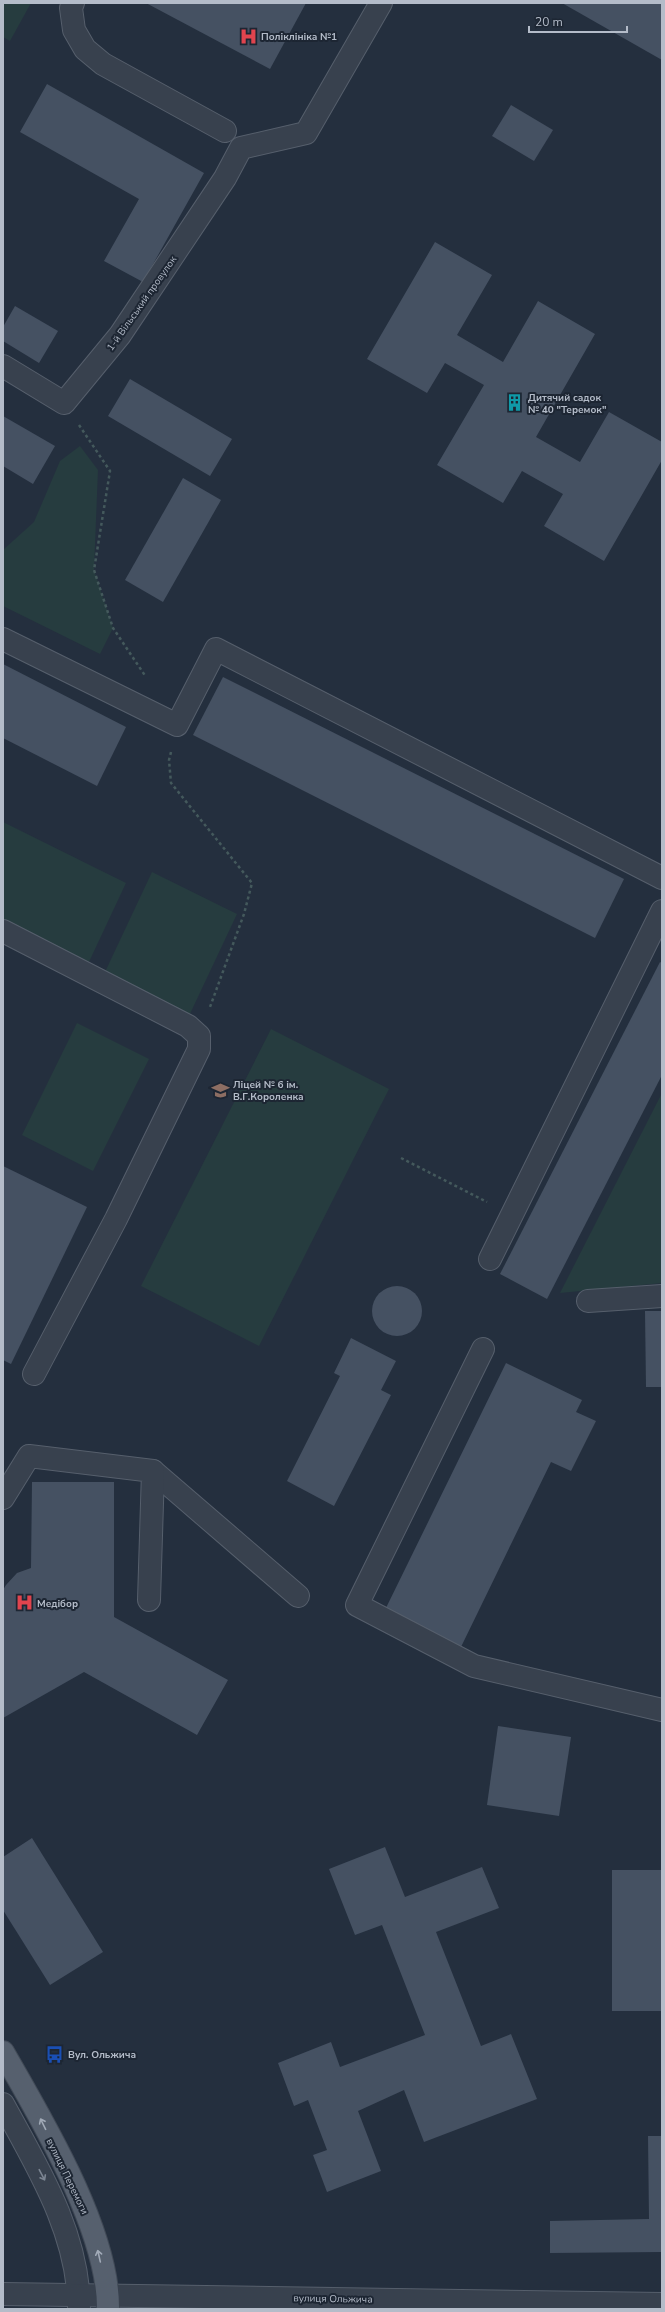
<svg xmlns="http://www.w3.org/2000/svg" width="665" height="2312" font-family="'Nunito Sans',sans-serif">
	<style>
		.green { fill: #263c3f }
		.building { fill: #455162 }
		.lines { fill: none; stroke-linecap: round; stroke-linejoin: round }
		.minor-casing { stroke: #565f6c; stroke-width: 24 }
		.major-casing { stroke: #414a57; stroke-width: 24 }
		.path { stroke: #44595c; stroke-width: 2.5; stroke-dasharray: 3 3; stroke-linecap: butt }
		.minor { stroke: #38414e; stroke-width: 22 }
		.major { stroke: #56606e; stroke-width: 22 }
		.oneway { stroke: #a1aab7 }
		.oneway2 { stroke: #7c8592 }
		.labels { text-anchor: middle; stroke-width: 4; stroke-linejoin: round; paint-order: stroke }
		.poi-label { font-size: 10px; font-weight: bold; fill: #b4bcc9; stroke: #1d2633; text-anchor: start }
		.street-label { font-size: 10px; fill: #b4bcc9; stroke: #1d2633 }
	</style>
	<rect width="100%" height="100%" fill="#242f3e"/>
	<g class="green">
		<polygon points="3,3 31,3 10,41 3,37"/>
		<polygon points="80,446 98,470 94,570 113,628 100,654 3,606 3,550 34,522 60,461"/>
		<polygon points="3,822 126,883 88,964 3,921"/>
		<polygon points="152,872 237,914 189,1016 105,972"/>
		<polygon points="77,1023 149,1059 93,1171 22,1135"/>
		<polygon points="271,1029 389,1089 259,1346 141,1286"/>
		<polygon points="662,1093 662,1283 560,1293"/>
	</g>
	<g class="building">
		<polygon points="146,3 306,3 270,69"/>
		<polygon points="562,3 662,3 662,60"/>
		<polygon points="47,84 204,173 143,282 104,261 139,199 20,132"/>
		<polygon points="511,105 553,130 534,161 492,136"/>
		<polygon points="435,242 492,275 457,335 503,362 538,301 595,334 536,437 580,462 609,412 662,442 662,460 604,561 544,526 563,494 522,471 503,503 437,465 484,385 445,363 427,393 367,359"/>
		<polygon points="15,306 58,331 39,363 3,341 3,327"/>
		<polygon points="130,379 232,439 210,476 108,416"/>
		<polygon points="3,416 55,446 33,484 3,466"/>
		<polygon points="183,478 221,500 163,602 125,580"/>
		<polygon points="3,664 126,727 97,786 3,738"/>
		<polygon points="223,677 624,879 595,938 193,735"/>
		<polygon points="660,962 662,963 662,1075 547,1299 500,1274"/>
		<polygon points="3,1166 87,1207 11,1364 3,1360"/>
		<circle cx="397" cy="1311" r="25"/>
		<polygon points="645,1311 662,1311 662,1387 646,1387"/>
		<polygon points="351,1338 396,1361 381,1390 391,1395 334,1506 287,1481 340,1376 334,1373"/>
		<polygon points="506,1363 582,1400 576,1412 596,1421 571,1471 551,1462 460,1649 384,1612"/>
		<polygon points="32,1482 114,1482 114,1617 228,1680 197,1735 84,1672 3,1718 3,1590 6,1585 17,1573 31,1568"/>
		<polygon points="498,1726 571,1737 559,1816 487,1805"/>
		<polygon points="32,1838 103,1952 50,1985 3,1910 3,1857"/>
		<polygon points="385,1847 405,1897 482,1867 499,1908 436,1932 481,2046 511,2034 537,2099 424,2142 404,2090 358,2111 381,2171 327,2192 313,2155 327,2150 308,2100 294,2106 278,2063 331,2042 340,2067 425,2035 382,1925 355,1935 329,1869"/>
		<rect x="612" y="1870" width="50" height="141"/>
		<polygon points="648,2136 662,2136 662,2252 550,2253 550,2221 649,2219"/>
	</g>
	<g class="lines">
		<defs>
			<g id="minor">
				<polyline points="73,3 71,8 74,30 85,49 103,64 225,131"/>
				<polyline points="3,366 64,403 120,335 225,178 241,148 306,133 381,3"/>
				<polyline points="3,639 177,725 216,649 662,878"/>
				<polyline points="3,931 188,1026 199,1036 199,1049 116,1219 34,1374"/>
				<polyline points="490,1259 662,911"/>
				<polyline points="588,1301 662,1296"/>
				<polyline points="483,1349 357,1605 474,1666 662,1710"/>
				<polyline points="153,1471 298,1596"/>
				<polyline points="3,1498 29,1456 153,1471 149,1600"/>
				<path d="M 3,2104 C 38,2168 79,2234 79,2309"/>
				<polyline points="3,2294 662,2304"/>
			</g>
			<path id="major" d="M 3,2052 C 42,2120 109,2231 108,2309"/>
		</defs>
		<use href="#minor" class="minor-casing"/>
		<use href="#major" class="major-casing"/>
		<g class="path">
			<polyline points="79,425 110,471 94,570 113,628 146,677"/>
			<polyline points="171,752 169,760 171,783 252,883 244,914 210,1007"/>
			<polyline points="401,1158 487,1202"/>
		</g>
		<use href="#minor" class="minor"/>
		<use href="#major" class="major"/>
	</g>
	<defs><path id="oneway-shaft" d="M-6 0H5M1.5-3L5.5 0L1.5 3" fill="none" stroke-width="1.6" stroke-linecap="round" stroke-linejoin="round"/></defs>
	<g class="oneway">
		<use href="#oneway-shaft" transform="translate(43 2124) rotate(-116)"/>
		<use href="#oneway-shaft" transform="translate(99 2256) rotate(-103)"/>
	</g>
	<use class="oneway2" href="#oneway-shaft" transform="translate(42 2175) rotate(62)"/>
	<defs>
		<symbol id="hospital-bare" viewBox="-9 -9 18 18"><path d="M-5-5h3v3.5h4V-5h3V5h-3V1.5h-4V5h-3Z" fill="#e0444e" stroke="#1d2633" stroke-width="2.5" paint-order="stroke"/></symbol>
		<symbol id="building-bare" viewBox="-9 -9 18 18"><path d="M-4-6H4V6H1V3H-1V6H-4ZM-2.5-4.3h1.7v1.8h-1.7ZM.8-4.3h1.7v1.8H.8ZM-2.5-1h1.7V.8h-1.7ZM.8-1h1.7V.8H.8Z" fill="#0f9aa8" stroke="#1d2633" stroke-width="2.5" paint-order="stroke"/></symbol>
		<symbol id="school-bare" viewBox="-9 -9 18 18"><path d="M0-5L7-2L0 1L-7-2ZM-4 1L0 2.5L4 1V4Q0 6-4 4Z" fill="#8d6e63" stroke="#1d2633" stroke-width="2.5" paint-order="stroke"/></symbol>
		<symbol id="bus-bare" viewBox="-9 -9 18 18"><path d="M-5-6H5V4H4V6H2V4H-2V6H-4V4H-5ZM-3.5-4V0h7V-4ZM-3.5 1.2v1.5H-2V1.2ZM2 1.2v1.5H3.5V1.2Z" fill="#1a4fb4" stroke="#1d2633" stroke-width="2.5" paint-order="stroke"/></symbol>
	</defs>
	<g fill-rule="evenodd">
		<use href="#hospital-bare" x="236" y="24" width="25" height="25"/>
		<use href="#building-bare" x="502" y="390" width="25" height="25"/>
		<use href="#school-bare" x="208" y="1078" width="25" height="25"/>
		<use href="#hospital-bare" x="12" y="1590" width="25" height="25"/>
		<use href="#bus-bare" x="42" y="2042" width="25" height="25"/>
	</g>
	<g class="labels">
		<g class="poi-label">
			<text x="261" y="40">Поліклініка №1</text>
			<text x="528" y="401">Дитячий садок<tspan x="528" dy="12">№ 40 "Теремок"</tspan></text>
			<text x="233" y="1088">Ліцей № 6 ім.<tspan x="233" dy="12">В.Г.Короленка</tspan></text>
			<text x="37" y="1607">Медібор</text>
			<text x="68" y="2058">Вул. Ольжича</text>
		</g>
		<g class="street-label">
			<text transform="translate(141 303) rotate(-55)" y="4">1-й Вільський провулок</text>
			<text transform="translate(68 2176) rotate(64)" y="4">вулиця Перемоги</text>
			<text transform="translate(333 2298) rotate(1)" y="4">вулиця Ольжича</text>
		</g>
	</g>
	<rect width="665" height="2312" fill="none" stroke="#b4bcc9" stroke-width="8"/>
	<path d="M529 26v6h98v-6" fill="none" stroke="#b4bcc9" stroke-width="2"/>
	<text x="535" y="26" font-size="12" fill="#b4bcc9" stroke="#1d2633" stroke-width="3" paint-order="stroke">20 m</text>
</svg>
